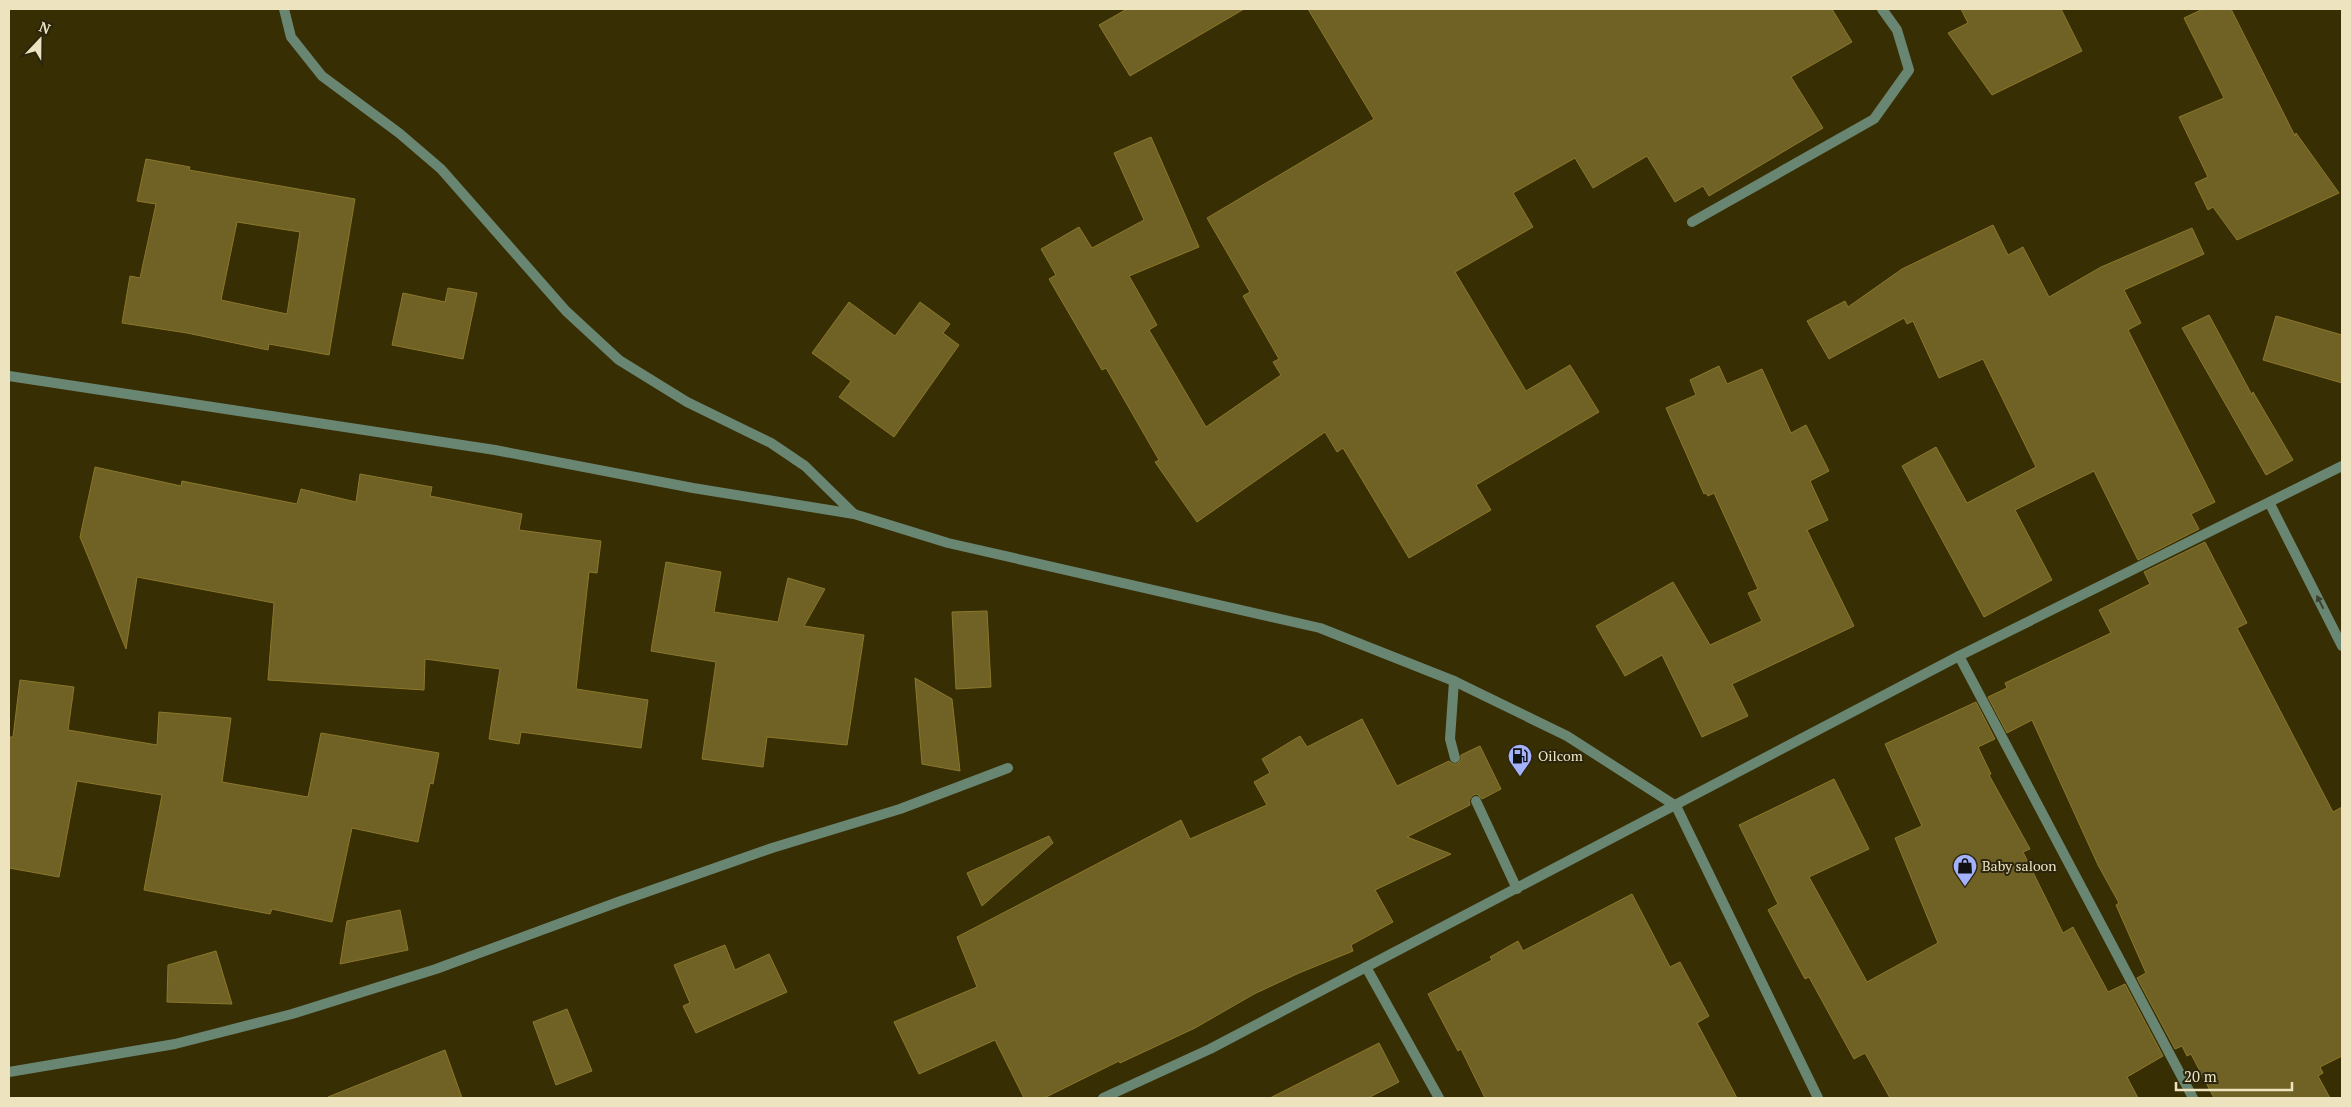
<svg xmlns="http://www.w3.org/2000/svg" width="2351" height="1107" font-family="'PT Serif',serif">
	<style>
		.building { fill: #706225; stroke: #8b782b; fill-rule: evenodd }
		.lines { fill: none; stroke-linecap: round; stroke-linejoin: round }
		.service { stroke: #698673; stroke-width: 10 }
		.minor { stroke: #698673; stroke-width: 10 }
		.oneway { fill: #3e422c }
		.labels { text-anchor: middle; stroke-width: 4; stroke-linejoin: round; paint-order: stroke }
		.poi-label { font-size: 14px; fill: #ede4bf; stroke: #2b250d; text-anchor: start }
	</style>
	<rect width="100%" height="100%" fill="#382e04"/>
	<g class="building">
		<polygon points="1127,9 1244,9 1130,76 1099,25"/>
		<polygon points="1308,9 1832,9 1852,42 1791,77 1823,128 1709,196 1703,186 1675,202 1647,156 1593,188 1575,158 1513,193 1533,227 1455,272 1526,391 1570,365 1599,412 1476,485 1491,510 1409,558 1343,448 1337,452 1325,432 1197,522 1155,462 1159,460 1106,368 1102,370 1049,279 1056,275 1041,249 1079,227 1092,248 1144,220 1114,153 1151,137 1199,247 1129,276 1157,325 1149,330 1206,427 1281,375 1273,362 1279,359 1243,296 1250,292 1207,218 1374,119"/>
		<polygon points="1961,9 2061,9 2082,51 1992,95 1948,33 1968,23"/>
		<polygon points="2203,9 2231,9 2295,136 2296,133 2339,193 2237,240 2213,207 2208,210 2195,183 2208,177 2179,117 2224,98 2184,18"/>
		<path d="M 146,159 L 190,167 L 189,170 L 355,199 L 329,355 L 269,344 L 268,350 L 187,333 L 122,323 L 130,276 L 140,278 L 156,204 L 137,201 ZM 237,222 L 300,232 L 287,314 L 221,300 Z"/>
		<polygon points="1993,225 2008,255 2023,247 2049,297 2101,267 2192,228 2204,254 2124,290 2141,323 2128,330 2215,502 2191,514 2199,529 2138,560 2094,471 2015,510 2052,580 1984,617 1902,466 1936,447 1967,503 2036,467 1983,359 1939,378 1913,321 1907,324 1904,318 1829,359 1807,321 1845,301 1848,307 1902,269"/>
		<polygon points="448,288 477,293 463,359 392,345 403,293 445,302"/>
		<polygon points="849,302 895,336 920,302 950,324 943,333 959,345 894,437 839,397 851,381 812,353"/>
		<polygon points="2209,315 2252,395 2253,392 2293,460 2266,475 2182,328"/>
		<polygon points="2276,316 2342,335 2342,383 2263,360"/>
		<polygon points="1719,366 1727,384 1762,369 1791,433 1806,425 1829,471 1810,481 1828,520 1807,530 1854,626 1732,684 1748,716 1702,737 1662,655 1625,676 1596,626 1673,582 1710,645 1762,621 1748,593 1758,589 1714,493 1708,496 1706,493 1704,494 1666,408 1696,395 1690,380"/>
		<polygon points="95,467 181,486 182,481 297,504 301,489 356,502 360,474 432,487 430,496 522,514 519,530 601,541 597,573 589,572 576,689 648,700 641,748 521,732 519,744 489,739 500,669 425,659 424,690 268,680 274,603 137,577 126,649 80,537"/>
		<polygon points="2205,542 2247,623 2237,628 2333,812 2342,807 2342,1056 2320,1067 2323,1073 2318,1076 2330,1098 2214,1098 2191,1054 2187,1056 2182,1046 2175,1049 2137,978 2146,973 2116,905 2119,903 2098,865 2032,720 2007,733 1988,697 2007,688 2005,683 2111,633 2099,610 2150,584 2144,572"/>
		<polygon points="666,562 721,572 714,612 778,622 788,578 825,589 804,626 864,635 847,745 767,737 763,767 702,759 716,662 651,651"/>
		<polygon points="987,611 991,687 956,689 952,612"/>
		<polygon points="915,678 952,699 960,771 922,764"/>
		<polygon points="20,680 74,687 68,730 157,745 159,712 231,718 222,782 308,797 321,733 439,753 433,784 430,783 418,842 352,828 332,922 272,909 270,914 144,890 162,795 77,781 59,877 9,868 9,737 13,737"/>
		<polygon points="1976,702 1995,739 1978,747 1991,774 1989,775 2030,849 2023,852 2063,933 2073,927 2108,992 2125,984 2163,1056 2127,1077 2138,1098 1890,1098 1865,1053 1854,1059 1809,977 1805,979 1768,910 1778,904 1739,825 1834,779 1869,849 1809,877 1867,982 1938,943 1895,838 1922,826 1885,744"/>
		<polygon points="1362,719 1397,786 1449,761 1453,764 1457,764 1461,760 1461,755 1480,746 1501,789 1482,799 1477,794 1473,795 1469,800 1470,805 1407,837 1451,854 1375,890 1393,922 1351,945 1353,951 1299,973 1254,994 1195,1028 1120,1063 1119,1061 1044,1098 1024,1098 995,1040 919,1074 894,1022 977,987 957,937 1181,820 1190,839 1267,805 1254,782 1270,773 1262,759 1300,736 1307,747"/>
		<polygon points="1049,836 1053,843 982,906 967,873"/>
		<polygon points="1632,894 1670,967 1680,962 1709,1016 1697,1023 1737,1098 1485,1098 1461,1049 1458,1051 1428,994 1492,960 1490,957 1518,941 1523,951"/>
		<polygon points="400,910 408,950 340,964 347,921"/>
		<polygon points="725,945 735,970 769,954 787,992 696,1033 683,1006 690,1003 674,965"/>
		<polygon points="216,951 232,1004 167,1002 168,965"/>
		<polygon points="567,1009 592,1071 556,1085 533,1022"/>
		<polygon points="1379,1043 1399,1082 1368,1098 1270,1098"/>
		<polygon points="445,1050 462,1098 328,1098 328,1097"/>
	</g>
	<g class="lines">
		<g class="service">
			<polyline points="1454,681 1450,739 1455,758"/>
			<polyline points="1476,801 1517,889"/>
		</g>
		<g class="minor">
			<polyline points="284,9 291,37 322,76 399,133 441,169 566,311 619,360 687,402 771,443 805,466 854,514"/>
			<polyline points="1692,222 1874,119 1909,70 1897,30 1882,9"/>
			<polyline points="9,376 495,450 693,488 854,514 948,543 1320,628 1454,681 1567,736 1676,806 1818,1098"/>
			<polyline points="2270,504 2342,646"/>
			<polyline points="1959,656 2193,1098"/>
			<polyline points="1366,967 1439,1098"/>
			<polyline points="9,1072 175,1044 292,1014 436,969 618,902 772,848 900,809 1008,768"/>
			<polyline points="1103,1098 1210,1049 1959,656 2342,466"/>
		</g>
	</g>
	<defs><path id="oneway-solid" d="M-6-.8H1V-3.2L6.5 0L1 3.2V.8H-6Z" transform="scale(1.25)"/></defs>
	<use class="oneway" href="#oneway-solid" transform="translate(2320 602) rotate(-117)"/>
	<defs>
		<symbol id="fuel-pin" viewBox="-11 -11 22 30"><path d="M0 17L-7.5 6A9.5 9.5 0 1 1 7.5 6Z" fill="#a4b2fc" stroke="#2b250d"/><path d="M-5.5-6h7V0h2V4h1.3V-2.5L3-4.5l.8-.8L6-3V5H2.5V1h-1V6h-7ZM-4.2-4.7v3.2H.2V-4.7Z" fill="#111"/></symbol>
		<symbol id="shop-pin" viewBox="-11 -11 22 30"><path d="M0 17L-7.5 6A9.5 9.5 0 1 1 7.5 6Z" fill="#a4b2fc" stroke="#2b250d"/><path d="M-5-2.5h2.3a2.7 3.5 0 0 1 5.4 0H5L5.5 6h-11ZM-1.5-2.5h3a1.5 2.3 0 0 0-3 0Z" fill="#111"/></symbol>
	</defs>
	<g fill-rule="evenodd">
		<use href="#fuel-pin" x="1506" y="742" width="28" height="38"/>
		<use href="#shop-pin" x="1951" y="852" width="28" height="38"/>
	</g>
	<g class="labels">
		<g class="poi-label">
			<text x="1538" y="761">Oilcom</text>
			<text x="1982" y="871">Baby saloon</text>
		</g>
	</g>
	<rect width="2351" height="1107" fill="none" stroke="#ede4bf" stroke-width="20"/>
	<g transform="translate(40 40) rotate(22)" stroke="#2b250d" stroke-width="4" paint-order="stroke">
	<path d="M0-4L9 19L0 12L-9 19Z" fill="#ede4bf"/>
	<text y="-8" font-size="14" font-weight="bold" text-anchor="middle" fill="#ede4bf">N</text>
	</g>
	<path d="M2176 1082v8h116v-8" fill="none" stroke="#ede4bf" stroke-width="2.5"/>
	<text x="2184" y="1082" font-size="15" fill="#ede4bf" stroke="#2b250d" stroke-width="4" paint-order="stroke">20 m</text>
</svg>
